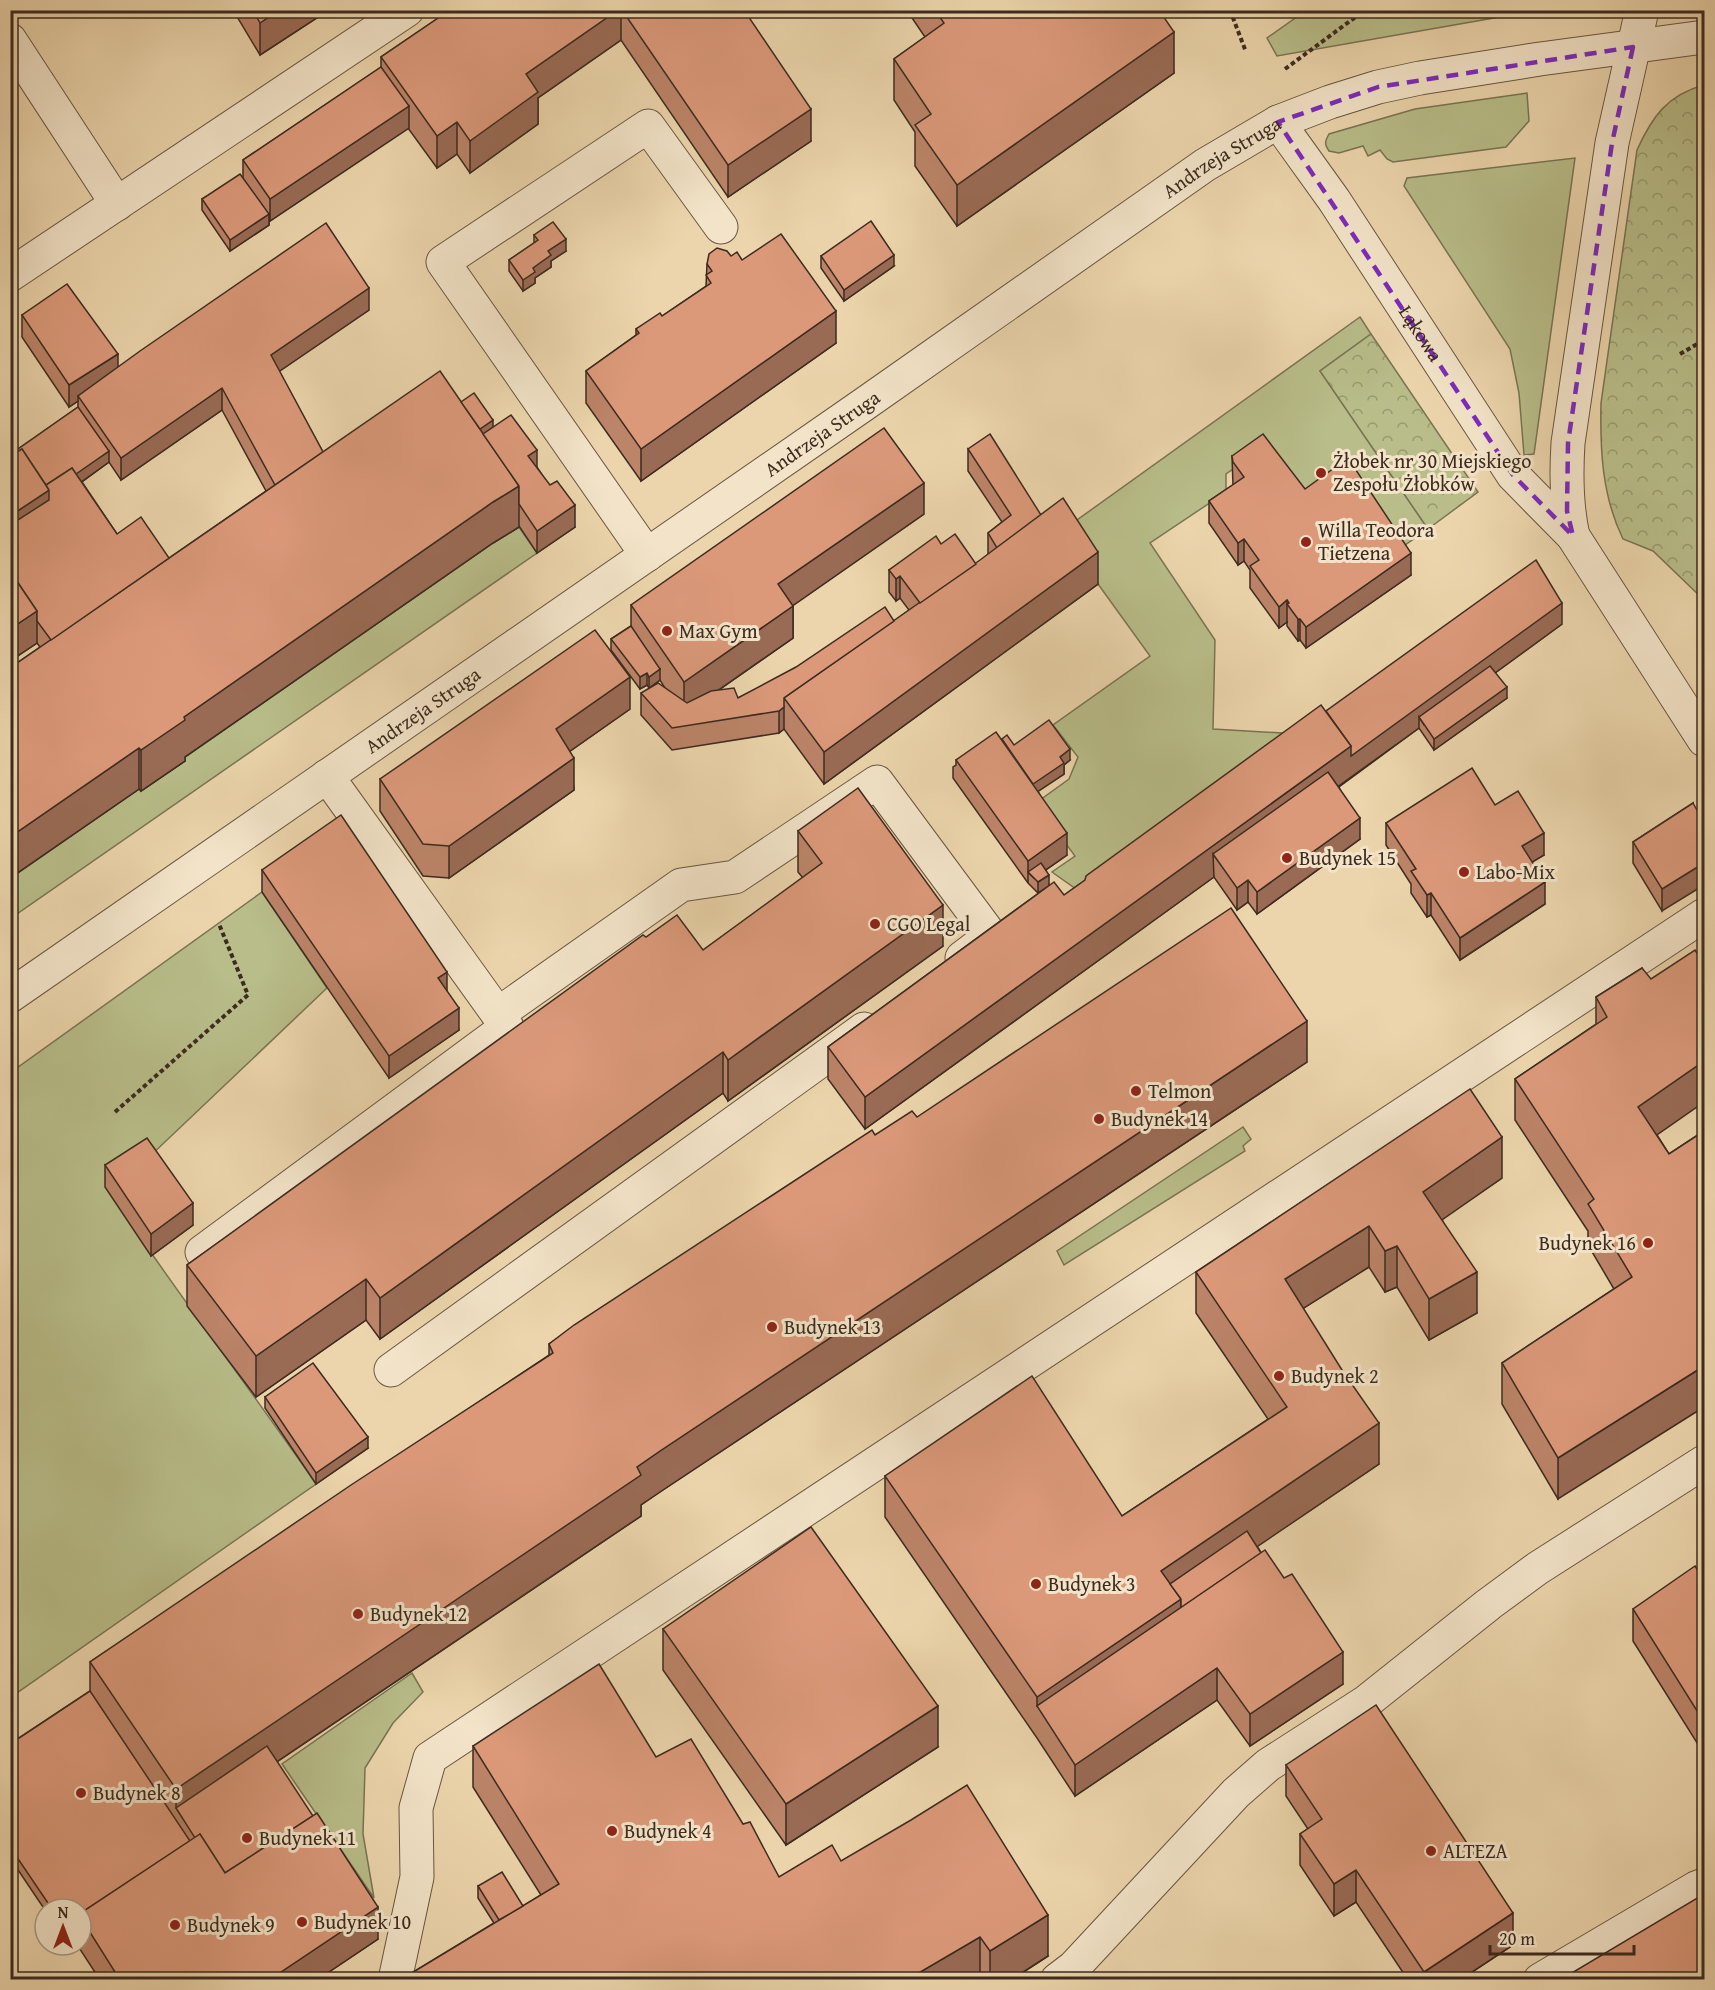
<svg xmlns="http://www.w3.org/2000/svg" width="1715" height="1990" font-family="'Gentium Book Plus',serif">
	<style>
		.grass { fill: #b8bd89; stroke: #7a7454; stroke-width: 1.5 }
		.forest { fill: url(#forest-crowns); stroke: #7a7454; stroke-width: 1.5 }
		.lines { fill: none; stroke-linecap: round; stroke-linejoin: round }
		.minor-casing { stroke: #695642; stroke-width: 35 }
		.path { stroke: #3d2b1f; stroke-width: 4; stroke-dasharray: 4.5 3; stroke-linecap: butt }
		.minor { stroke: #f3e4c9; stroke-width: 33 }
		.wall { fill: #bc8469; stroke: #3d2b1f; stroke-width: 1.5; fill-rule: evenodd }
		.shaded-wall { fill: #996b55; stroke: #3d2b1f; stroke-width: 1.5 }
		.building { fill: #db997a; stroke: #3d2b1f; stroke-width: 1.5 }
		.marked { fill: none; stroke: #7b2cbf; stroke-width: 4.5; stroke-dasharray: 12 8; stroke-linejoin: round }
		.poi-dot { fill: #8f2418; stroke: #f3e4c9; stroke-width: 2 }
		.labels { text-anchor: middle; stroke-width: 6; stroke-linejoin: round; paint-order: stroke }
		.street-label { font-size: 20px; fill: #3d2b1f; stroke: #f3e4c9 }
		.poi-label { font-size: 20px; fill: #3d2b1f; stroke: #f3e4c9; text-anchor: start }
	</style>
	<defs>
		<pattern id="forest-crowns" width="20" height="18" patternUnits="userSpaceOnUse" patternTransform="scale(1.5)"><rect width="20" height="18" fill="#b8bd89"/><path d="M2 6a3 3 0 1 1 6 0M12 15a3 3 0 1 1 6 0" fill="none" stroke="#979a6f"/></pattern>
	</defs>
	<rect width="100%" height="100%" fill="#ecd5ac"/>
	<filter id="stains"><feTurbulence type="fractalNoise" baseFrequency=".00333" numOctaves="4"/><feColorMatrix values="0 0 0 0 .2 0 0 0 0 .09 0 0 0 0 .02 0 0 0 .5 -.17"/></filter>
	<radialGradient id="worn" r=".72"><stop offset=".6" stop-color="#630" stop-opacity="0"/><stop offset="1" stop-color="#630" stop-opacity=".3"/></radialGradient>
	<g class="grass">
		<polygon points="1295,11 1526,11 1494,18 1277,56 1267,38 1298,16"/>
		<path d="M 1527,93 L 1529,121 L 1506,147 L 1393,162 L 1387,159 L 1380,150 L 1368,156 L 1363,146 L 1339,153 L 1329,151 C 1324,144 1325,141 1329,134 L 1415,109 Z"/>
		<polygon points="1575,158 1534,454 1524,455 1519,393 1510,349 1404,186 1407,178"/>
		<polygon points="1360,317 1371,334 1320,371 1428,529 1402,547 1308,497 1267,446 1226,474 1226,492 1150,543 1215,640 1213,729 1299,734 1086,896 1052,872 1075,856 1036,803 1069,779 1078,757 1053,725 1150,656 1098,584 1063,530"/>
		<polygon points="519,527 537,553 11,918 11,878 139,789 141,791 185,761 184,758 493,543"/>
		<path d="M 262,892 L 327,988 L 147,1159 L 106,1187 C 173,1288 247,1384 316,1484 L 11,1697 L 10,1073 Z"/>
		<polygon points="1243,1127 1251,1139 1243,1146 1245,1151 1064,1265 1057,1251"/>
		<polygon points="412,1673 423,1692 393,1723 365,1768 363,1834 374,1898 282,1764"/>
	</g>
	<g class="forest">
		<path d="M 1704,85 L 1704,600 L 1653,551 L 1623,539 C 1602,496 1600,450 1601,403 L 1637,150 C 1652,117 1667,95 1704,85 Z"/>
		<polygon points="1371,334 1478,492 1428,529 1320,371"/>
	</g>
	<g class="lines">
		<defs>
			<g id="minor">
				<polyline points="10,40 117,204"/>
				<path id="s1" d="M 1278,122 L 1334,200 L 1513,475 L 1573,536 L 1704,740"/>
				<polyline points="10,275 407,10"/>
				<path d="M 1573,536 C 1566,505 1566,475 1568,443 L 1612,143 L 1642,10"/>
				<polyline points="647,555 443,262 648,126 721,227"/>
				<path id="s2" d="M 10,996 L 863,405 L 1205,165 L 1278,122 L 1330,102 L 1378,87 L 1420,78 L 1540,59 L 1704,37"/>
				<polyline points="498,1014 681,885 735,877 877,782 991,936 962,958"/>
				<polyline points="202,1252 507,1027 327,776"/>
				<polyline points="391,1370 864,1029"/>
				<polyline points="395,1980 417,1877 416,1808 430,1758 1704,915"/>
				<polyline points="1057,1980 1074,1967 1236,1793 1268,1765 1366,1702 1489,1604 1538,1568 1704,1462"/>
				<polyline points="1540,1980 1696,1888 1704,1885"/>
			</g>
		</defs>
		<use href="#minor" class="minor-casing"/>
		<g class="path">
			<polyline points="1230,10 1246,52"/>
			<polyline points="1285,69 1365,10"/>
			<polyline points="1680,354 1704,340"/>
			<polyline points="115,1112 248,995 219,924"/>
		</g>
		<use href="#minor" class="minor"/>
	</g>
	<g class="wall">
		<polygon points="233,10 329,10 260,55"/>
		<polygon points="450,10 744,10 811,141 728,197 621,40 538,98 538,124 470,173 457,154 437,168 408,128 270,221 269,219 269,225 230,251 202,210 202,199 243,178 243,160 381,67 381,57"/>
		<polygon points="908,10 1159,10 1174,73 957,226 915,166 915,132 894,100 894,59 925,37 908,12"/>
		<polygon points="534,235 566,251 551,261 551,267 535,278 535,283 523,291 509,271 509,260 534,243"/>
		<polygon points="731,256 742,260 836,343 641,481 586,403 586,371 636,335 636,329 662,316 706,286 707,264"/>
		<polygon points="821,256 894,266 844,301 821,268"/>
		<path d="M 369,310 L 279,371 L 323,452 L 461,402 L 493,428 L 537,467 L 575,527 L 537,553 L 519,526 L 519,527 L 493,543 L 185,757 L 185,761 L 141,791 L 139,789 L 10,878 L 10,668 L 40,647 L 37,643 L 10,661 L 11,454 L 78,407 L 78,401 L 69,407 L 22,337 L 22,315 L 118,367 ZM 222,410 L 266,491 L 169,558 L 117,534 L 82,482 L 109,462 L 121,480 Z"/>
		<polygon points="968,449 1041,515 1098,584 824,784 784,729 779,733 672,750 641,715 641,693 665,688 660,680 649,688 647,685 640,689 611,650 611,639 631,626 631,605 924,514 793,605 793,638 719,690 738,698 894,621 909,610 900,598 896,601 889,592 889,570 941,544 976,564 988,555 988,533 1002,522 968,471"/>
		<polygon points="1232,456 1305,489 1411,575 1306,648 1300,640 1298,641 1287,626 1287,622 1279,628 1250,588 1250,570 1244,561 1238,565 1209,523 1209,501 1233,485"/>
		<polygon points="1562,624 1495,673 1507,698 1434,750 1419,728 1339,787 1360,839 1257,914 1248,902 1237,910 1214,877 865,1129 828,1079 828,1047 1047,887 1038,893 1028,883 953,778 953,767 956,765 956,760 1002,739 1014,745 1070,760 1064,765 1064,774 1038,791 1067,855 1046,870 1049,886 1064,895 1326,711"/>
		<polygon points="630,709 570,751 574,790 449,878 423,876 380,811 380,779"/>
		<polygon points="1693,803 1662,911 1633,863 1633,842"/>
		<polygon points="1495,805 1544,855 1532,862 1545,904 1460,960 1431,915 1427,917 1411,893 1411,884 1386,845 1386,823"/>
		<polygon points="798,831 943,946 728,1101 723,1093 380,1339 366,1320 256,1397 187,1306 187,1265 646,937 703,950 803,878 798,872"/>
		<polygon points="262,870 447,991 459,1030 389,1078 262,892"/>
		<polygon points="1642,968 1657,1135 1669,1154 1704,1131 1558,1499 1502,1404 1502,1363 1614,1289 1588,1245 1588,1231 1515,1120 1515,1079 1596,1024 1596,997"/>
		<polygon points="1307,1062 660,1492 641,1505 641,1516 277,1762 378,1939 317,1980 100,1980 78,1946 72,1951 68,1945 81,1945 81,1909 45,1909 45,1910 10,1858 10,1744 90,1691 90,1662 549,1355 549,1344 875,1135 917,1117"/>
		<polygon points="105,1165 193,1225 151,1256 105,1187"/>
		<polygon points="1502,1178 1442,1219 1477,1313 1429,1340 1397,1287 1385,1292 1369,1267 1303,1308 1379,1464 1257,1546 1343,1684 1250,1746 1217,1700 1075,1796 1037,1738 885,1517 885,1476 1122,1516 1268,1419 1196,1313 1196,1272"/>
		<polygon points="265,1397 368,1448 316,1484 265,1408"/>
		<polygon points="1704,1581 1704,1754 1633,1641 1633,1609"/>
		<polygon points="663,1629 938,1747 786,1845 663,1670"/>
		<polygon points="473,1746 656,1757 743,1824 779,1877 841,1861 1048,1956 1011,1980 981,1980 980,1978 977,1980 405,1980 405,1977 494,1923 478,1898 478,1886 523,1906 541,1895 473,1787"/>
		<polygon points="1286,1765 1513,1945 1460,1980 1408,1980 1356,1902 1334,1916 1300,1865 1300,1834 1308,1829 1286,1796"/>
	</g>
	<g class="shaded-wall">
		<polygon points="279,10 329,10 260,55 260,23"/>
		<polygon points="618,10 621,10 621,40 538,98 538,124 470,173 470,141 526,74"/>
		<polygon points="1174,32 1174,73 957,226 957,185"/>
		<polygon points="409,106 409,128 270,221 270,199"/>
		<polygon points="811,109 811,141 728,197 728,165"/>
		<polygon points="457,122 457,154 437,168 437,136"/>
		<polygon points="269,214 269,225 230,251 230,240"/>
		<polygon points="566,239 566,251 551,261 551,267 535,278 535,283 523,291 523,280 548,251"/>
		<polygon points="894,255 894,266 844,301 844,290"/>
		<polygon points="369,288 369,310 271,377 271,355"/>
		<polygon points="836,311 836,343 641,481 641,449"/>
		<polygon points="118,354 118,376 78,396 78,401 69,407 69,385"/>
		<polygon points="222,388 222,410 121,480 121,458"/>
		<polygon points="493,420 493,431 476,443 466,438"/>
		<polygon points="537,450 537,472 528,456"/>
		<polygon points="109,451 109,462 49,505 10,548 10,516"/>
		<polygon points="924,483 924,514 778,616 778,584"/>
		<polygon points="519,486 519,527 493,543 185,757 185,761 141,791 141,750 184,717 493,502"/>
		<polygon points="575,505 575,527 537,553 537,531"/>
		<polygon points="1244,539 1244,561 1238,565 1238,543"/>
		<polygon points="1098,552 1098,584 824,784 824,752"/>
		<polygon points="1411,553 1411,575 1306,648 1306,627"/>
		<polygon points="900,576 900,598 896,601 896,579"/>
		<polygon points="1287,600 1287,622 1279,628 1279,607"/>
		<polygon points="1562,603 1562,624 1424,725 1419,717 1419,728 1224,869 1213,854 1214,877 865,1129 865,1097 1351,746"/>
		<polygon points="793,606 793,638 684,714 684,682"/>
		<polygon points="37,611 37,643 10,661 10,629"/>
		<polygon points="1298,619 1300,619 1300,640 1298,641"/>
		<polygon points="660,669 660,680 649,688 649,677"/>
		<polygon points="647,673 647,685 640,689 640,677"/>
		<polygon points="630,677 630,709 556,761 556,729"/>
		<polygon points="1507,687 1507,698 1434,750 1434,739"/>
		<polygon points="784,707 784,729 779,733 779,711"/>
		<polygon points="139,748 139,789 10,878 10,837"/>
		<polygon points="1070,749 1070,760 1064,765 1064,774 1028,798 1028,787 1060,757"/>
		<polygon points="574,758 574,790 449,878 449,846"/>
		<polygon points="1360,818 1360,839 1257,914 1257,892"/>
		<polygon points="1067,833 1067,855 1034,878 1028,872 1028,883 1028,861"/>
		<polygon points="1544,833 1544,855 1522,868 1522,846"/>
		<polygon points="1704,863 1704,885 1662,911 1662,889"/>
		<polygon points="1049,875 1049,886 1038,893 1038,882"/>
		<polygon points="1248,880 1248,902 1237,910 1237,888"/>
		<polygon points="1545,882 1545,904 1460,960 1460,938"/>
		<polygon points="1431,893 1431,915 1427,917 1427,895"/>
		<polygon points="943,905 943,946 728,1101 728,1060"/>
		<polygon points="447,972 447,993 438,978"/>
		<polygon points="459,1008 459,1030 389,1078 389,1056"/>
		<polygon points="1307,1021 1307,1062 660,1492 641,1505 641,1516 186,1823 176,1808 176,1789 660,1451"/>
		<polygon points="723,1052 723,1093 380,1339 380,1298"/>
		<polygon points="1704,1061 1704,1102 1638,1148 1638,1107"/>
		<polygon points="1502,1137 1502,1178 1423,1233 1423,1192"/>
		<polygon points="193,1203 193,1225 151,1256 151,1234"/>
		<polygon points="1369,1226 1369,1267 1285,1320 1285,1279"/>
		<polygon points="1397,1246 1397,1287 1385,1292 1385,1251"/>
		<polygon points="1477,1272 1477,1313 1429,1340 1429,1299"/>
		<polygon points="366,1279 366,1320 256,1397 256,1356"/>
		<polygon points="1704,1366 1704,1407 1558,1499 1558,1458"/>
		<polygon points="1379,1423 1379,1464 1171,1605 1161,1571"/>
		<polygon points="368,1437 368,1448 316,1484 316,1473"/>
		<polygon points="1181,1599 1181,1618 1037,1706 1037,1697"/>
		<polygon points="1343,1652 1343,1684 1250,1746 1250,1714"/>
		<polygon points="1217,1668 1217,1700 1075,1796 1075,1765"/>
		<polygon points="938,1706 938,1747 786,1845 786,1804"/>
		<polygon points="1356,1870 1356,1902 1334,1916 1334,1884"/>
		<polygon points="378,1907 378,1939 317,1980 269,1980"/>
		<polygon points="1513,1913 1513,1945 1460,1980 1424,1980 1424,1972"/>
		<polygon points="1048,1915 1048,1956 1011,1980 990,1980 990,1951"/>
		<polygon points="980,1937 980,1978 977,1980 915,1980 915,1975"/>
		<polygon points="72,1945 78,1945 78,1946 72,1951"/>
	</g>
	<g class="building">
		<polygon points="253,10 279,10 260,23"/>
		<polygon points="450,10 618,10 526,74 538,92 470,141 457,122 437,136 381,57"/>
		<polygon points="622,10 744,10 811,109 728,165"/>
		<polygon points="935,10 1159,10 1174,32 957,185 915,125 931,114 894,59 944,23"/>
		<polygon points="381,67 409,106 270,199 243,160"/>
		<polygon points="240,174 269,214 230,240 202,199"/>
		<polygon points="871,221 894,255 844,290 821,256"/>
		<polygon points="553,222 566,239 548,251 551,255 533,268 535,272 523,280 509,260 538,240 534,235"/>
		<polygon points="326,223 369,288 271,355 323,452 275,485 222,388 121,458 78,396 140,351"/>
		<polygon points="781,234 836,311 641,449 586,371 639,333 636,329 660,313 662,316 711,283 706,275 712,271 707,264 709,254 717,248 727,251 731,256 737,252 742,260"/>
		<polygon points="67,284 118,354 69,385 22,315"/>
		<polygon points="440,371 519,486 493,502 184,717 185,720 141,750 139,748 10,837 10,668"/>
		<polygon points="474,393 493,420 480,429 461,402"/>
		<polygon points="78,407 109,451 76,474 72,468 46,485 22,449 12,456 11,454"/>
		<polygon points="511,415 537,450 528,456 550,485 557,481 575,505 537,531 519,504 519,486 483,434"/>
		<polygon points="884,428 924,483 778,584 793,606 684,682 631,605"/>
		<polygon points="990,434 1041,515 997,548 988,533 1011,515 968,449"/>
		<polygon points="1263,434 1305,489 1348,458 1411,553 1306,627 1300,619 1298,619 1287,604 1289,603 1287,600 1279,607 1250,566 1259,560 1244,539 1238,543 1209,501 1244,477 1233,462 1232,456"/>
		<polygon points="22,449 49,490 10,516 10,499 16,495 10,487 10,456"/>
		<polygon points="72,468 117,534 141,517 169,558 51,640 37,621 37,611 10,571 10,525 49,500 49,490 46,485"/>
		<polygon points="1063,498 1098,552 824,752 784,698 980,560"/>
		<polygon points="955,534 976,564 920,603 900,576 896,579 889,570 936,536 941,544"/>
		<polygon points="1536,560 1562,603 1351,756 1351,746 1326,711"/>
		<polygon points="10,571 37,611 10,629"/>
		<polygon points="885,607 894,621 784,698 784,707 779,711 672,728 641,693 658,683 687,703 711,691 734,688 738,698 796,667"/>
		<polygon points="631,626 660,669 649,677 647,673 640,677 611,639"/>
		<polygon points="595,630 630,677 556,729 574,758 449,846 423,844 380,779"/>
		<polygon points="1490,666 1507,687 1434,739 1419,717"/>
		<polygon points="1321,705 1351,746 865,1097 828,1047 1054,882 1064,895 1085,880 1086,876"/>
		<polygon points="1049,720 1070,749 1060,757 1064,763 1033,784 1002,739 1007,735 1014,745"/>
		<polygon points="996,732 1067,833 1028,861 956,760"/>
		<polygon points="1472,768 1495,805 1518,791 1544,833 1522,846 1545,882 1460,938 1431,893 1427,895 1411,871 1416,869 1386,823"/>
		<polygon points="1328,772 1360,818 1257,892 1248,880 1237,888 1213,854"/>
		<polygon points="858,788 943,905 728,1060 723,1052 380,1298 366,1279 256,1356 187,1265 643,935 646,937 677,915 703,950 822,863 798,831"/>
		<polygon points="1693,803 1704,823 1704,863 1662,889 1633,842"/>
		<polygon points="341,815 447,972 438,978 459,1008 389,1056 262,870"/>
		<polygon points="1041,863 1049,875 1038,882 1028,872"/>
		<polygon points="1231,908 1307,1021 660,1451 637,1467 641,1475 176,1789 90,1662 351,1485 553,1353 549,1344 574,1325 872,1130 875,1135 912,1111 917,1117"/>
		<polygon points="1695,950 1704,965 1704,1061 1638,1107 1669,1154 1704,1131 1704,1366 1558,1458 1502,1363 1632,1277 1588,1204 1594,1199 1515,1079 1607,1017 1596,997 1642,968 1651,979"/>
		<polygon points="1470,1089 1502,1137 1423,1192 1477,1272 1429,1299 1397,1246 1385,1251 1369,1226 1285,1279 1342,1370 1379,1423 1161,1571 1181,1599 1037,1697 885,1476 1032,1376 1122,1516 1287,1407 1196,1272"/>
		<polygon points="147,1138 193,1203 151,1234 105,1165"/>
		<polygon points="313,1363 368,1437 316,1473 265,1397"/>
		<polygon points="811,1527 938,1706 786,1804 663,1629"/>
		<polygon points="1247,1531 1261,1553 1181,1608 1181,1599 1170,1584"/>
		<polygon points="1265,1550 1284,1578 1292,1574 1343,1652 1250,1714 1217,1668 1075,1765 1037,1706"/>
		<polygon points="1695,1566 1704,1581 1704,1722 1633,1609"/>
		<polygon points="599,1664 656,1757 691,1739 743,1824 750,1822 779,1877 832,1845 841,1861 911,1820 967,1785 1048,1915 990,1951 980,1937 915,1975 917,1980 406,1980 405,1977 559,1884 473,1746"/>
		<polygon points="90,1691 190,1841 81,1913 81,1909 52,1909 10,1847 10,1744"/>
		<polygon points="1376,1705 1513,1913 1424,1972 1356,1870 1334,1884 1300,1834 1322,1819 1286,1765"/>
		<polygon points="267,1746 313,1816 225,1873 200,1834 195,1838 176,1808"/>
		<polygon points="317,1813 378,1907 269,1980 120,1980 81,1918 81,1913 200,1834 225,1873"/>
		<polygon points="502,1872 523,1906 499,1920 478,1886"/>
		<polygon points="1704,1894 1704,1980 1560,1980"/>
	</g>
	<path class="marked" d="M 1633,47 L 1612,143 L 1568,443 L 1567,511 L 1573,536 L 1513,475 L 1278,122 L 1378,87 Z"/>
	<g class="poi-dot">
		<circle cx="1321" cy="473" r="6"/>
		<circle cx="1306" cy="542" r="6"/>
		<circle cx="667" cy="631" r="6"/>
		<circle cx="1287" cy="858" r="6"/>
		<circle cx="1464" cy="872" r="6"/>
		<circle cx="875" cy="924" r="6"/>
		<circle cx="1136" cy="1091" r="6"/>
		<circle cx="1099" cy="1119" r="6"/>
		<circle cx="1648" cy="1243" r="6"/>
		<circle cx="772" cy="1327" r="6"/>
		<circle cx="1279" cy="1376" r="6"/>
		<circle cx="1036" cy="1584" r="6"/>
		<circle cx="358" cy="1614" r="6"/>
		<circle cx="81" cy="1793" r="6"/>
		<circle cx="612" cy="1831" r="6"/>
		<circle cx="247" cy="1838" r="6"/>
		<circle cx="1431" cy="1851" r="6"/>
		<circle cx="302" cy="1922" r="6"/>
		<circle cx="175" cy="1925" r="6"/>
	</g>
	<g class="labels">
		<g class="street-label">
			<text dy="7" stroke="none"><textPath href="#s2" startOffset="1474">Andrzeja Struga</textPath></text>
			<text dy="7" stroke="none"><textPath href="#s1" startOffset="255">Łąkowa</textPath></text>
			<text dy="7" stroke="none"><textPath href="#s2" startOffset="988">Andrzeja Struga</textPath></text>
			<text dy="7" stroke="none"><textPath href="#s2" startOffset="502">Andrzeja Struga</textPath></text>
		</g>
		<g class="poi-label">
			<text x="1333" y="468">Żłobek nr 30 Miejskiego<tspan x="1333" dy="23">Zespołu Żłobków</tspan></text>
			<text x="1318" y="537">Willa Teodora<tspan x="1318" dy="23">Tietzena</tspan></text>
			<text x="679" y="638">Max Gym</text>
			<text x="1299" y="865">Budynek 15</text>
			<text x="1476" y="879">Labo-Mix</text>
			<text x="887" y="931">CGO Legal</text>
			<text x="1148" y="1098">Telmon</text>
			<text x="1111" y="1126">Budynek 14</text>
			<text x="1636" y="1250" text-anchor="end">Budynek 16</text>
			<text x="784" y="1334">Budynek 13</text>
			<text x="1291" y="1383">Budynek 2</text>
			<text x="1048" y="1591">Budynek 3</text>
			<text x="370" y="1621">Budynek 12</text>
			<text x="93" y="1800">Budynek 8</text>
			<text x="624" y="1838">Budynek 4</text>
			<text x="259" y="1845">Budynek 11</text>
			<text x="1443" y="1858">ALTEZA</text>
			<text x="314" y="1929">Budynek 10</text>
			<text x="187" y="1932">Budynek 9</text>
		</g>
	</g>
	<rect width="1715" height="1990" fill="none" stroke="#ecd5ac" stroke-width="36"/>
	<rect x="12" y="12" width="1691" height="1966" fill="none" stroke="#3d2b1f" stroke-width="3"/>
	<rect x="18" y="18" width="1679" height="1954" fill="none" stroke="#3d2b1f" stroke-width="1.5"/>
	<g transform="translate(63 1927)"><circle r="28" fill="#f3e4c9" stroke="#aa9a85" stroke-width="1.5"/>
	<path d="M0-4.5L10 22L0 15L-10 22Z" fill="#8f2418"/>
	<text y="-9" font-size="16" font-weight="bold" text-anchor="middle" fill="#3d2b1f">N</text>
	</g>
	<path d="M1490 1945v9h144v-9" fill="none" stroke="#3d2b1f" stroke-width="3"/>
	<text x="1499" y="1945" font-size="18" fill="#3d2b1f" stroke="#f3e4c9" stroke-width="4.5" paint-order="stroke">20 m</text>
	<rect width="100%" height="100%" filter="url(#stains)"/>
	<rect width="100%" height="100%" fill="url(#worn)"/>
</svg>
